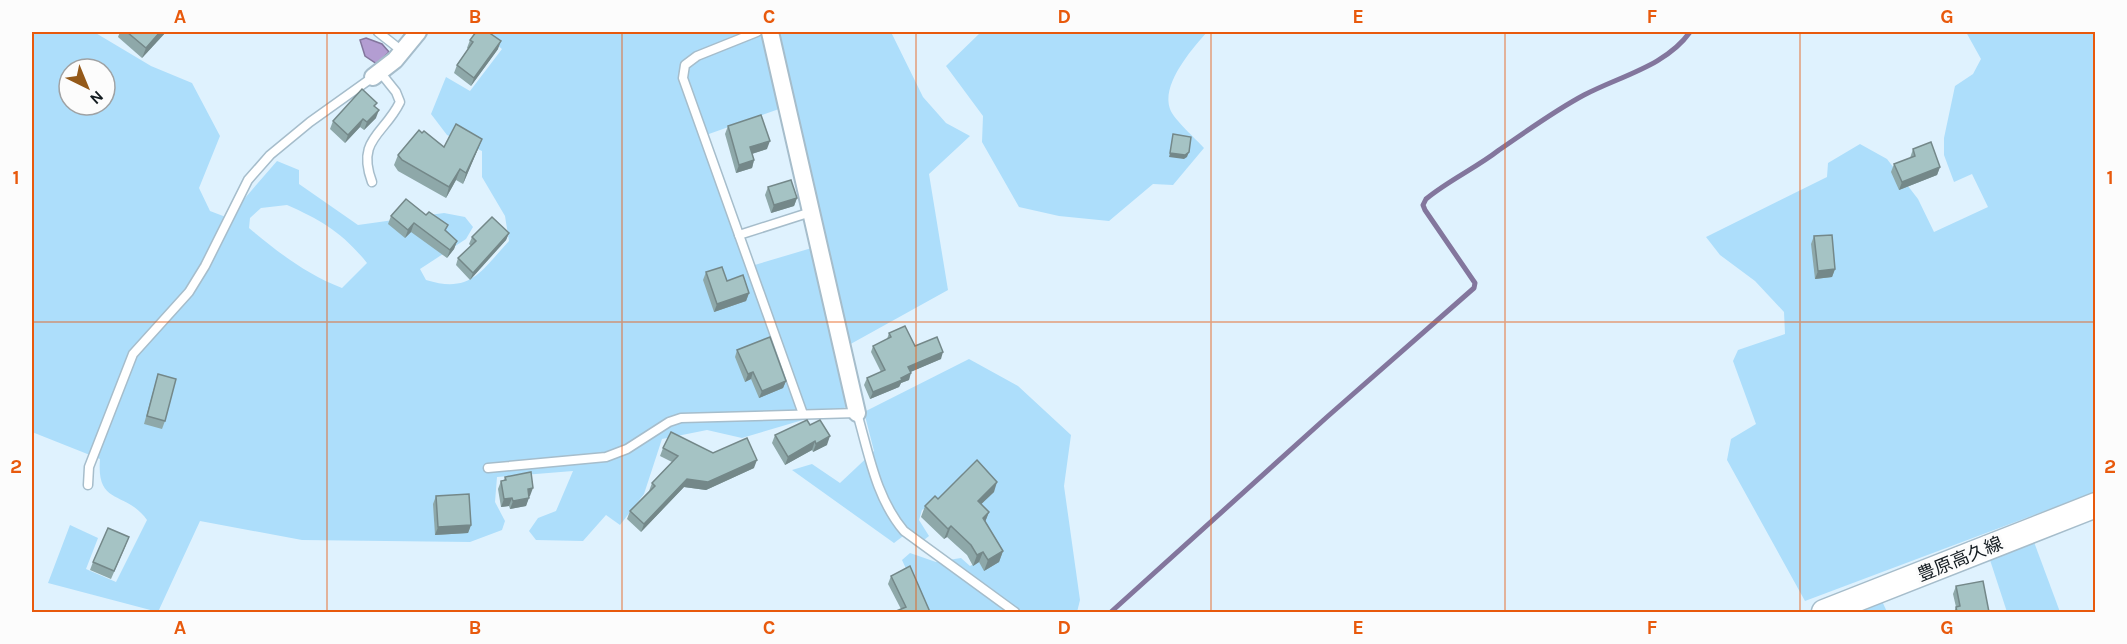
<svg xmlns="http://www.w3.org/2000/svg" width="2127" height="644" font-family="Karla,'Noto Sans JP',sans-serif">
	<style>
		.green { fill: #addefb; fill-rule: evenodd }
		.water { fill: #b39dd2; stroke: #83769d; stroke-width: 1.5 }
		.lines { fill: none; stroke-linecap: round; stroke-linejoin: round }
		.stream { stroke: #83769d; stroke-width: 5 }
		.lane-casing { stroke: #a6bdcb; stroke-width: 11 }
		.street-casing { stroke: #a6bdcb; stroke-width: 20 }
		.secondary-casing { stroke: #a6bdcb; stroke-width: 27 }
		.lane { stroke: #fff; stroke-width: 8 }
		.street { stroke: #fff; stroke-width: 16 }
		.secondary { stroke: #fff; stroke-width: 24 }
		.wall { fill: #8ea8a9 }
		.shaded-wall { fill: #748889 }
		.building { fill: #a5c3c4; stroke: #748889; stroke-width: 1.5 }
		.grid { fill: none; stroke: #e8590c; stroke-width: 1.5; stroke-opacity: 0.55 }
		.labels { text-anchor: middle; stroke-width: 6; stroke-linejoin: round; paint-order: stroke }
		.street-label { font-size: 18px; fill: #131b20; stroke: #fcfcfc }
		.neatline { fill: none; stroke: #e8590c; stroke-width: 2 }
		.grid-label { font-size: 20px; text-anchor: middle; font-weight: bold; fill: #e8590c }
	</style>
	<rect width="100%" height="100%" fill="#dff2fe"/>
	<g class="green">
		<path d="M 32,32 L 94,32 L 151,66 L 192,83 L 220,136 L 199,188 L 210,211 L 231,219 L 245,198 L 277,161 L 299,170 L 299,184 L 358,225 L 444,213 L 465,217 L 473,227 L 466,239 L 420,269 L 426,280 C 471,294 481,271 509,241 L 505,216 L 482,177 L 482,151 L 447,135 L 431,114 L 446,77 L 470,91 L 502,49 L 481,32 L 891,32 L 923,97 L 946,123 L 970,136 L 929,174 L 948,290 L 838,351 L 847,407 L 742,438 L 707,430 L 662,439 L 644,494 L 620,525 L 606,515 L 583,541 L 536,540 L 529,531 L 538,518 L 556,511 L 573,471 L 497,477 L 495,502 L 505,521 L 502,530 L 470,542 L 302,540 L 200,521 L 158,612 L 48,583 L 70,525 L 98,538 L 86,569 L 116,582 L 147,520 C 126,490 96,507 100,459 L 32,432 ZM 69,69 L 105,69 L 105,105 L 69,105 ZM 796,103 L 825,244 L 748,267 L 706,135 ZM 287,205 C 321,220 343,233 367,263 L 342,288 C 306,274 279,253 249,228 L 250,218 L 261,208 Z"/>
		<path d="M 981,32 L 1207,32 C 1192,49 1161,84 1170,109 C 1174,120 1196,139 1204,148 L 1173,185 L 1153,184 L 1109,221 L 1059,216 L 1019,207 L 982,142 L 983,116 L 946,66 Z"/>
		<polygon points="1966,32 2095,32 2095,492 1805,601 1727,460 1731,439 1756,424 1733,361 1738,350 1785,334 1784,312 1755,281 1720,255 1706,237 1827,177 1828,163 1860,144 1887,159 1918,199 1934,232 1988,207 1972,174 1954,182 1944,155 1944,138 1955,86 1973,74 1981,59"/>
		<polygon points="969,359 1018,386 1071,435 1064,486 1080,600 1077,612 926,612 902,560 910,553 936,562 961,558 970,566 999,551 961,485 922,510 919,520 929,536 924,540 911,530 894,543 792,470 812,464 840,483 874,451 864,412"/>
		<polygon points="2034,542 2060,612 2007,612 1990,560"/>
		<polygon points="1882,601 1887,612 1853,612"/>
	</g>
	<polygon class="water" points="366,38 382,44 389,52 377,64 365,56 360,40"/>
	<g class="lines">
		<path class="stream" d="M 1111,612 L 1327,417 L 1474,288 L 1475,283 L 1425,210 L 1423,205 L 1426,199 C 1449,180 1476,168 1499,150 C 1527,131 1554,111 1584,95 C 1620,76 1666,66 1690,32"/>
		<defs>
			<g id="lane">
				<polyline points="378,32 402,51"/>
				<polyline points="757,32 697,56 685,65 683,78 803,414"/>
				<path d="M 372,182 C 356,139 384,135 400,102 L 396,92 L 380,72"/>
				<polyline points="739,235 811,212"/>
				<path d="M 488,468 L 606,457 L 627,449 L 669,422 L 681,418 L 857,413 C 869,454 876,498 904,531 L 1015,612"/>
				<polyline points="88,485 89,467 133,354 189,292 205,266 248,180 270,155 310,122 373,77"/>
			</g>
			<g id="street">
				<polyline points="770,32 857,413"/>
				<polyline points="373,77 395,60 418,32"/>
			</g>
			<polyline id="secondary" points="1824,612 2096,505"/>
		</defs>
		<use href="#lane" class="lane-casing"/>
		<use href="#street" class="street-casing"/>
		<use href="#secondary" class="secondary-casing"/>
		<use href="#lane" class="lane"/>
		<use href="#street" class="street"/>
		<use href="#secondary" class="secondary"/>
	</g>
	<g class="wall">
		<polygon points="120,32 166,32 142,58 118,37"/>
		<polygon points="470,40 498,49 471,86 454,73 457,65 468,49 467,48"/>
		<polygon points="376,107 376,118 364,130 360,127 345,143 330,129 333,121"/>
		<polygon points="728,126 767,149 752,154 754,160 752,168 736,173 725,134"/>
		<polygon points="482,139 463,184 456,180 446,198 398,171 394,165 398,155 444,147"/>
		<polygon points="1913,149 1940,167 1937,175 1899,190 1891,172 1894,164 1910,158"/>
		<polygon points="768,187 797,198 794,206 771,213 765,195"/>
		<polygon points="391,216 446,232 457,241 454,249 447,258 411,232 405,238 388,224"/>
		<polygon points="509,233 506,240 470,280 456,265 458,258 471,246 469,244 472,237"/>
		<polygon points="1814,236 1835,269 1832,277 1815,279 1811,244"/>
		<polygon points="706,272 727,281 749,293 746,301 714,312 703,280"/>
		<polygon points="889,333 941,359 910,372 909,380 901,383 899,387 870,399 864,385 867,378 881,372 871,352 873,346 887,339"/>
		<polygon points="737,350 786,381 783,388 759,398 751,379 745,382 735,357"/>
		<polygon points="158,374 165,421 162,429 144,424"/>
		<polygon points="810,425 827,445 813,452 812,450 785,465 772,443 775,435"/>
		<polygon points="663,448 713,453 754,468 706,490 684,487 641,532 627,519 630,511 649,491 652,483 672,462 660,456"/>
		<polygon points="505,477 530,496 529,496 526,506 510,509 509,506 501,507 498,489 501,481 504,480"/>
		<polygon points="994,492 981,504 989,512 985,522 1003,551 999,562 984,571 979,562 973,566 967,555 947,537 944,539 921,517 925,506"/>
		<polygon points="436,496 471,525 468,533 435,535 433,504"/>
		<polygon points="126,545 111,579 90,570 93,562"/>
		<polygon points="891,576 930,612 901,609 888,584"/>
		<polygon points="1956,586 1989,612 1954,612 1956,607 1953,594"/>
	</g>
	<g class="shaded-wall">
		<polygon points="160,32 166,32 142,58 146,48"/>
		<polygon points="501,41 498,49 471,86 474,78"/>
		<polygon points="379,110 376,118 364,130 367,122"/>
		<polygon points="363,119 360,127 345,143 348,135"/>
		<polygon points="482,139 478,149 463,184 466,173"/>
		<polygon points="770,141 767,149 748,155 750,147"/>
		<polygon points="1189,152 1187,157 1184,159 1169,157 1170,153"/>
		<polygon points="754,160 752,168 736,173 739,165"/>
		<polygon points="1940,167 1937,175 1899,190 1902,182"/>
		<polygon points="460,169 456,180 446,198 449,187"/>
		<polygon points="797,198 794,206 771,213 774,205"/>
		<polygon points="414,223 411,232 405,238 408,230"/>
		<polygon points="509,233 506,240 470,280 473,273"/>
		<polygon points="457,241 454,249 447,258 450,250"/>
		<polygon points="1835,269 1832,277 1815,279 1818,271"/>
		<polygon points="749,293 746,301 714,312 717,304"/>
		<polygon points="943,352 941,359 906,374 908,367"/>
		<polygon points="753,372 751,379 745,382 748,374"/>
		<polygon points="911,373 909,380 901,383 899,387 870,399 873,392"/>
		<polygon points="786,381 783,388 759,398 762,391"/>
		<polygon points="830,436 827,445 813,452 816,444"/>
		<polygon points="815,441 812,450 785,465 788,457"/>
		<polygon points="757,460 754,468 706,490 684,487 641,532 644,524 687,479"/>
		<polygon points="997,482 994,492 974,511 978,501"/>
		<polygon points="533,488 530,496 525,497 528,489"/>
		<polygon points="512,498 509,506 501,507 504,499"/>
		<polygon points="529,498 526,506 510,509 513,501"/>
		<polygon points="989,512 985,522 983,518"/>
		<polygon points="471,525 468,533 435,535 438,527"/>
		<polygon points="951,526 947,537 944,539 948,529"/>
		<polygon points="1003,551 999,562 984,571 988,560"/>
		<polygon points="983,552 979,562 973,566 977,555"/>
	</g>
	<g class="building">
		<polygon points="127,32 160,32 146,48"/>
		<polygon points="476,32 488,32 501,41 474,78 457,65 473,42 470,40"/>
		<polygon points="362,89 377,103 374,106 379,110 367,122 363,119 348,135 333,121"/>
		<polygon points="761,115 770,141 750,147 754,160 739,165 728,126"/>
		<polygon points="456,124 482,139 466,173 460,169 449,187 402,160 398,155 419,130 422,133 424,131 444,147"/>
		<polygon points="1173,134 1191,137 1189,152 1185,155 1170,153"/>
		<polygon points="1931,142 1940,167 1902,182 1894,164 1915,156 1913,149"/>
		<polygon points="791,180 797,198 774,205 768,187"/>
		<polygon points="406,199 426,215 429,212 448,225 445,230 457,241 450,250 414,223 408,230 391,216"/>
		<polygon points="492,217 509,233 473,273 458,258 476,241 472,237"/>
		<polygon points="1832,235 1835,269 1818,271 1814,236"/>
		<polygon points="722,267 727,281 743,275 749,293 717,304 706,272"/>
		<polygon points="905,326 915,346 937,337 943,352 908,367 911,373 901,378 902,380 873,392 867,378 885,370 873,346 891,337 889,333"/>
		<polygon points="770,337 786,381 762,391 753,372 748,374 737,350"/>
		<polygon points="158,374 176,379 165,421 147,416"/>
		<polygon points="807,420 810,425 820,420 830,436 816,444 815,441 788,457 775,435"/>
		<polygon points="671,432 713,453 747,438 757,460 708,482 687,479 644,524 630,511 655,486 652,483 678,456 663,448"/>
		<polygon points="977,460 997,482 978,501 989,512 983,518 1003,551 988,560 983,552 977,555 971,545 951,526 948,529 925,506 935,496 938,499"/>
		<polygon points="531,472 533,488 528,489 529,498 513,501 512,498 504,499 501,481 506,480 505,477"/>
		<polygon points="469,494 471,525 438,527 436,496"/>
		<polygon points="108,528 129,537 114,571 93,562"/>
		<polygon points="910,566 930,612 894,612 906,607 891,576"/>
		<polygon points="1983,581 1989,612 1957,612 1956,607 1960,606 1956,586"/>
	</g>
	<path class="grid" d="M 327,32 L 327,612M 622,32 L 622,612M 916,32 L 916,612M 1211,32 L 1211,612M 1505,32 L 1505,612M 1800,32 L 1800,612M 32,322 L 2096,322"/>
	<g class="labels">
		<g class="street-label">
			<text transform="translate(1960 559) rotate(-22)" y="6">豊原高久線</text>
		</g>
	</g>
	<rect width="2127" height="644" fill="none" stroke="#fcfcfc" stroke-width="66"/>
	<g transform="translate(87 87) rotate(137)"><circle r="28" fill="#fcfcfc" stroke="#9fa2a4" stroke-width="1.5"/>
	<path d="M0-4.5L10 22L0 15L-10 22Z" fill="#945919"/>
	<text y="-9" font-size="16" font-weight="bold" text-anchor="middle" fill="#131b20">N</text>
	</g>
	<rect x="33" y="33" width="2061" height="578" class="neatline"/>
	<g class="grid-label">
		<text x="180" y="23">A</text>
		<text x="475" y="23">B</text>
		<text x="769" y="23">C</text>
		<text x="1064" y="23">D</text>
		<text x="1358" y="23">E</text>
		<text x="1652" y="23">F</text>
		<text x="1947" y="23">G</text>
		<text x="16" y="184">1</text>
		<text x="2110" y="184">1</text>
		<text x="16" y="473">2</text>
		<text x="2110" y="473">2</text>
		<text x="180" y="634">A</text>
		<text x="475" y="634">B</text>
		<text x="769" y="634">C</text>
		<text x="1064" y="634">D</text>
		<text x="1358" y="634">E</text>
		<text x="1652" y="634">F</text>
		<text x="1947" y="634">G</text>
	</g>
</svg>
